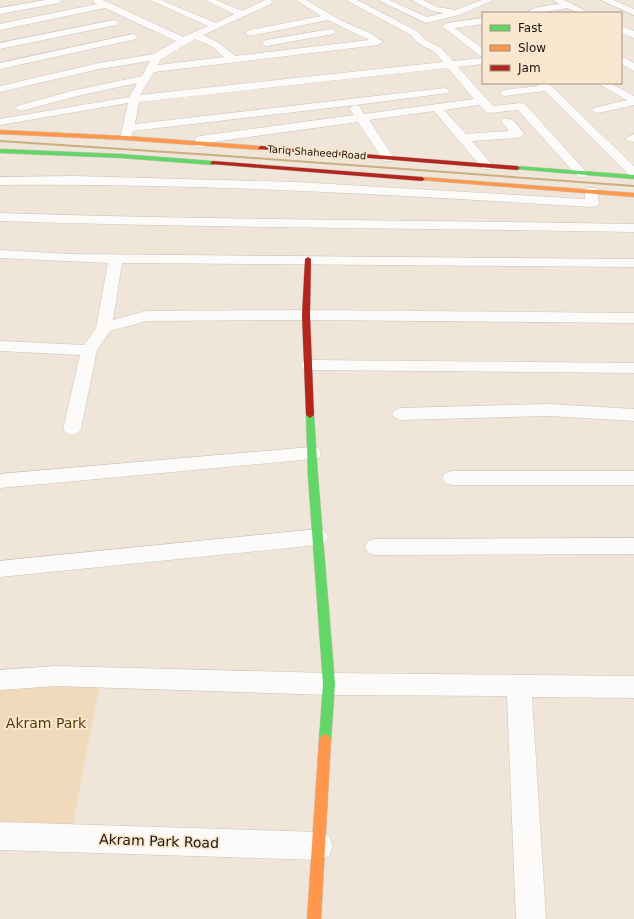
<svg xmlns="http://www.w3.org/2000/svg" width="634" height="919" font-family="'DejaVu Sans',sans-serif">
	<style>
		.green { fill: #f1dabb }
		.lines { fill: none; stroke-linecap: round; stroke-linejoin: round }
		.stream { fill: #cbad80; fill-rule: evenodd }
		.street-casing { stroke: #cac3b9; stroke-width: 1 }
		.fast-casing { stroke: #cac3b9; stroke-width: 1 }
		.slow-casing { stroke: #cac3b9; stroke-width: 1 }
		.jam-casing { stroke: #cac3b9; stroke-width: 1 }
		.street { fill: #fdfbf9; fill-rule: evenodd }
		.fast { fill: #63d668; fill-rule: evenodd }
		.slow { fill: #ff974d; fill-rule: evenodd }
		.jam { fill: #b3261e; fill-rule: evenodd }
		.labels { text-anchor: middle; stroke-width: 3.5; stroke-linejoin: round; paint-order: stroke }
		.far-street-label { font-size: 10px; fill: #1b150d; stroke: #f9e7cf }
		.near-park-label { font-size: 14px; fill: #563b0b; stroke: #f9e7cf }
		.near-street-label { font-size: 14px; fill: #1b150d; stroke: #f9e7cf }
	</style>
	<rect width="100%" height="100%" fill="#efe6d9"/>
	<polygon class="green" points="101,677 70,839 0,840 0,680"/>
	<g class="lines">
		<polygon class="stream" points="0,140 227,155 634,185 634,187 227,157 0,142"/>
		<defs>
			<g id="street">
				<polygon points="45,0 63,0 59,3 0,14 0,8"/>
				<path d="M 93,0 L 102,0 L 110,3 L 183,37 L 208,26 L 150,0 L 161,0 L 216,23 L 234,14 L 205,0 L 216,0 L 242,11 L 265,0 L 271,0 L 272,2 L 271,4 L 203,35 L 219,43 L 235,56 L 369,40 L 328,20 L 250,36 L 245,33 L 250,30 L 321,16 L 296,0 L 306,0 L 342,21 L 370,33 L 383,42 L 378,45 L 154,72 L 140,95 L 443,62 L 435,52 L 418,43 L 411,35 L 346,0 L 357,0 L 417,31 L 424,39 L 441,48 L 453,61 L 483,58 L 483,64 L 458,67 L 493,106 L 521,103 L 525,104 L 588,174 L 586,177 L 578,177 L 518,110 L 490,113 L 486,112 L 479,105 L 444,110 L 466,134 L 509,131 L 501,121 L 503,119 C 513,116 519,127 524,134 L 522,136 L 518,138 L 472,141 L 493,166 L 491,169 L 483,169 L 434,111 L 369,120 L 394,158 L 392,161 L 384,161 L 358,122 L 206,143 L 204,147 L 196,147 L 194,144 L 196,137 L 200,136 L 354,115 L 349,108 L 355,105 L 133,131 L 130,140 L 122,140 L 120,138 L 128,103 L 0,125 L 0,119 L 129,97 L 137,83 L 73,97 L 21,111 L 15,108 L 17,106 L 71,91 L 142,76 L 150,61 L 99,69 L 0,92 L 0,86 L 99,63 L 154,54 L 176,41 L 105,8 L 0,30 L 0,24 L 97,4 L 94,3 ZM 195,39 L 213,47 L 224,57 L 158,65 L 161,59 ZM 448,68 L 474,99 L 364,114 L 359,106 L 355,105 L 448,93 L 449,91 L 448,89 L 444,88 L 135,124 L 139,102 Z"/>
				<polygon points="378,0 389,0 427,17 444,13 432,11 412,0 423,0 437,7 455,10 482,0 494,0 459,15 426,23"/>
				<path d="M 553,0 L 564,0 L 590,13 L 579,13 L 567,8 L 539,13 L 526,13 C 533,6 549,6 559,4 Z"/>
				<polygon points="601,0 613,0 634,9 634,15"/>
				<polygon points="483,18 483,24 455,28 483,49 483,57 480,56 442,26 447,23"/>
				<polygon points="113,20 116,21 118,23 116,25 0,49 0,43"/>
				<polygon points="621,26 634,31 634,38 621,33"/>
				<polygon points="331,29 334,30 336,32 334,34 266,46 261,43 266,40"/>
				<polygon points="133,34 136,35 138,37 136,39 0,69 0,63"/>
				<polygon points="621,56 634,63 634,71 621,64"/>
				<polygon points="537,83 548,83 634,166 634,177 630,176 545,91 504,96 499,93 504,90 539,86"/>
				<polygon points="597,83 610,83 634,96 634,105 598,113 594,112 592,110 594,108 627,100"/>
				<polygon points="634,134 634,142 628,141 626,139 628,137"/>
				<path d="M 74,176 L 296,182 L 585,199 L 585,191 L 586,188 L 596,188 L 597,191 L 599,203 L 597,206 L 592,207 C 395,195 198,183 0,185 L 0,177 Z"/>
				<path d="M 0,213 C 211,220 423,220 634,224 L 634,232 C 423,228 211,228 0,221 Z"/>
				<polygon points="0,250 70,254 634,259 634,267 122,263 113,320 146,311 306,310 634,313 634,323 306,320 147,321 110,331 97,350 81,429 78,433 72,435 66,433 63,429 80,355 0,351 0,341 84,345 96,328 108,263 0,258"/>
				<polygon points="309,360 634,363 634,373 309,370 303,369 301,365 303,361"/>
				<polygon points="549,404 634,409 634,421 549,416 401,420 395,418 392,414 395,410 401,408"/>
				<polygon points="312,447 319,448 321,453 319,458 312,459 0,488 0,474"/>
				<polygon points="452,471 634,471 634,485 452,485 445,483 442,478 445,473"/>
				<polygon points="318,529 325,531 328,537 325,543 318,545 0,577 0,561"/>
				<polygon points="634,538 634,554 375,555 368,553 365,547 368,541 375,539"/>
				<polygon points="56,666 329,673 634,676 634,698 532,697 546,919 516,919 507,696 329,695 56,686 0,690 0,670"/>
				<polygon points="0,822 319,832 329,836 333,846 329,856 319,860 0,850"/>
			</g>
			<g id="fast">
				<polygon points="0,149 121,154 213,161 216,163 213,165 121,158 0,153"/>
				<polygon points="517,166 634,175 634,179 515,169 515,167"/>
				<polygon points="310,412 314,415 318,476 335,684 331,740 329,744 325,746 321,744 319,740 323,684 308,476 306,415"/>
			</g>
			<g id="slow">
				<polygon points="0,130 126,136 261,146 264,148 261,150 126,140 0,134"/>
				<polygon points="422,177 634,193 634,197 420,180 420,178"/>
				<polygon points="325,734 329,736 331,740 321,919 307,919 319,740 321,736"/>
			</g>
			<g id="jam">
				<polygon points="261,146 517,166 520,168 517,170 259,149 258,148"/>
				<polygon points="213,161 422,177 425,179 422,181 211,164 210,163"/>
				<polygon points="308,257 311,259 310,315 314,415 310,418 306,415 302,315 305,259"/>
			</g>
		</defs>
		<use href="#street" class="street-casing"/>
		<use href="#fast" class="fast-casing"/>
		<use href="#slow" class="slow-casing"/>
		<use href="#jam" class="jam-casing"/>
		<use href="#street" class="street"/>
		<use href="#fast" class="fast"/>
		<use href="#slow" class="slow"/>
		<use href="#jam" class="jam"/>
	</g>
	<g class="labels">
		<g class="far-street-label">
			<text transform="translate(317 152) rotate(4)" y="4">Tariq Shaheed Road</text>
		</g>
		<g class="near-park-label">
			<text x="46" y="728">Akram Park</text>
		</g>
		<g class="near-street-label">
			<text transform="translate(159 841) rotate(2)" y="5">Akram Park Road</text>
		</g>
	</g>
	<rect x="482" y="12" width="140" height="72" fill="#f9e7cf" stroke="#a09381"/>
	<rect x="490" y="25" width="20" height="6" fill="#63d668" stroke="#a09381"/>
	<text x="518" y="32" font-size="12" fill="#1b150d">Fast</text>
	<rect x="490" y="45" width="20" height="6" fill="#ff974d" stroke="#a09381"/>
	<text x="518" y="52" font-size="12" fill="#1b150d">Slow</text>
	<rect x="490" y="65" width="20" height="6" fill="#b3261e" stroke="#a09381"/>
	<text x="518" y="72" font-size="12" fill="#1b150d">Jam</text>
</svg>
